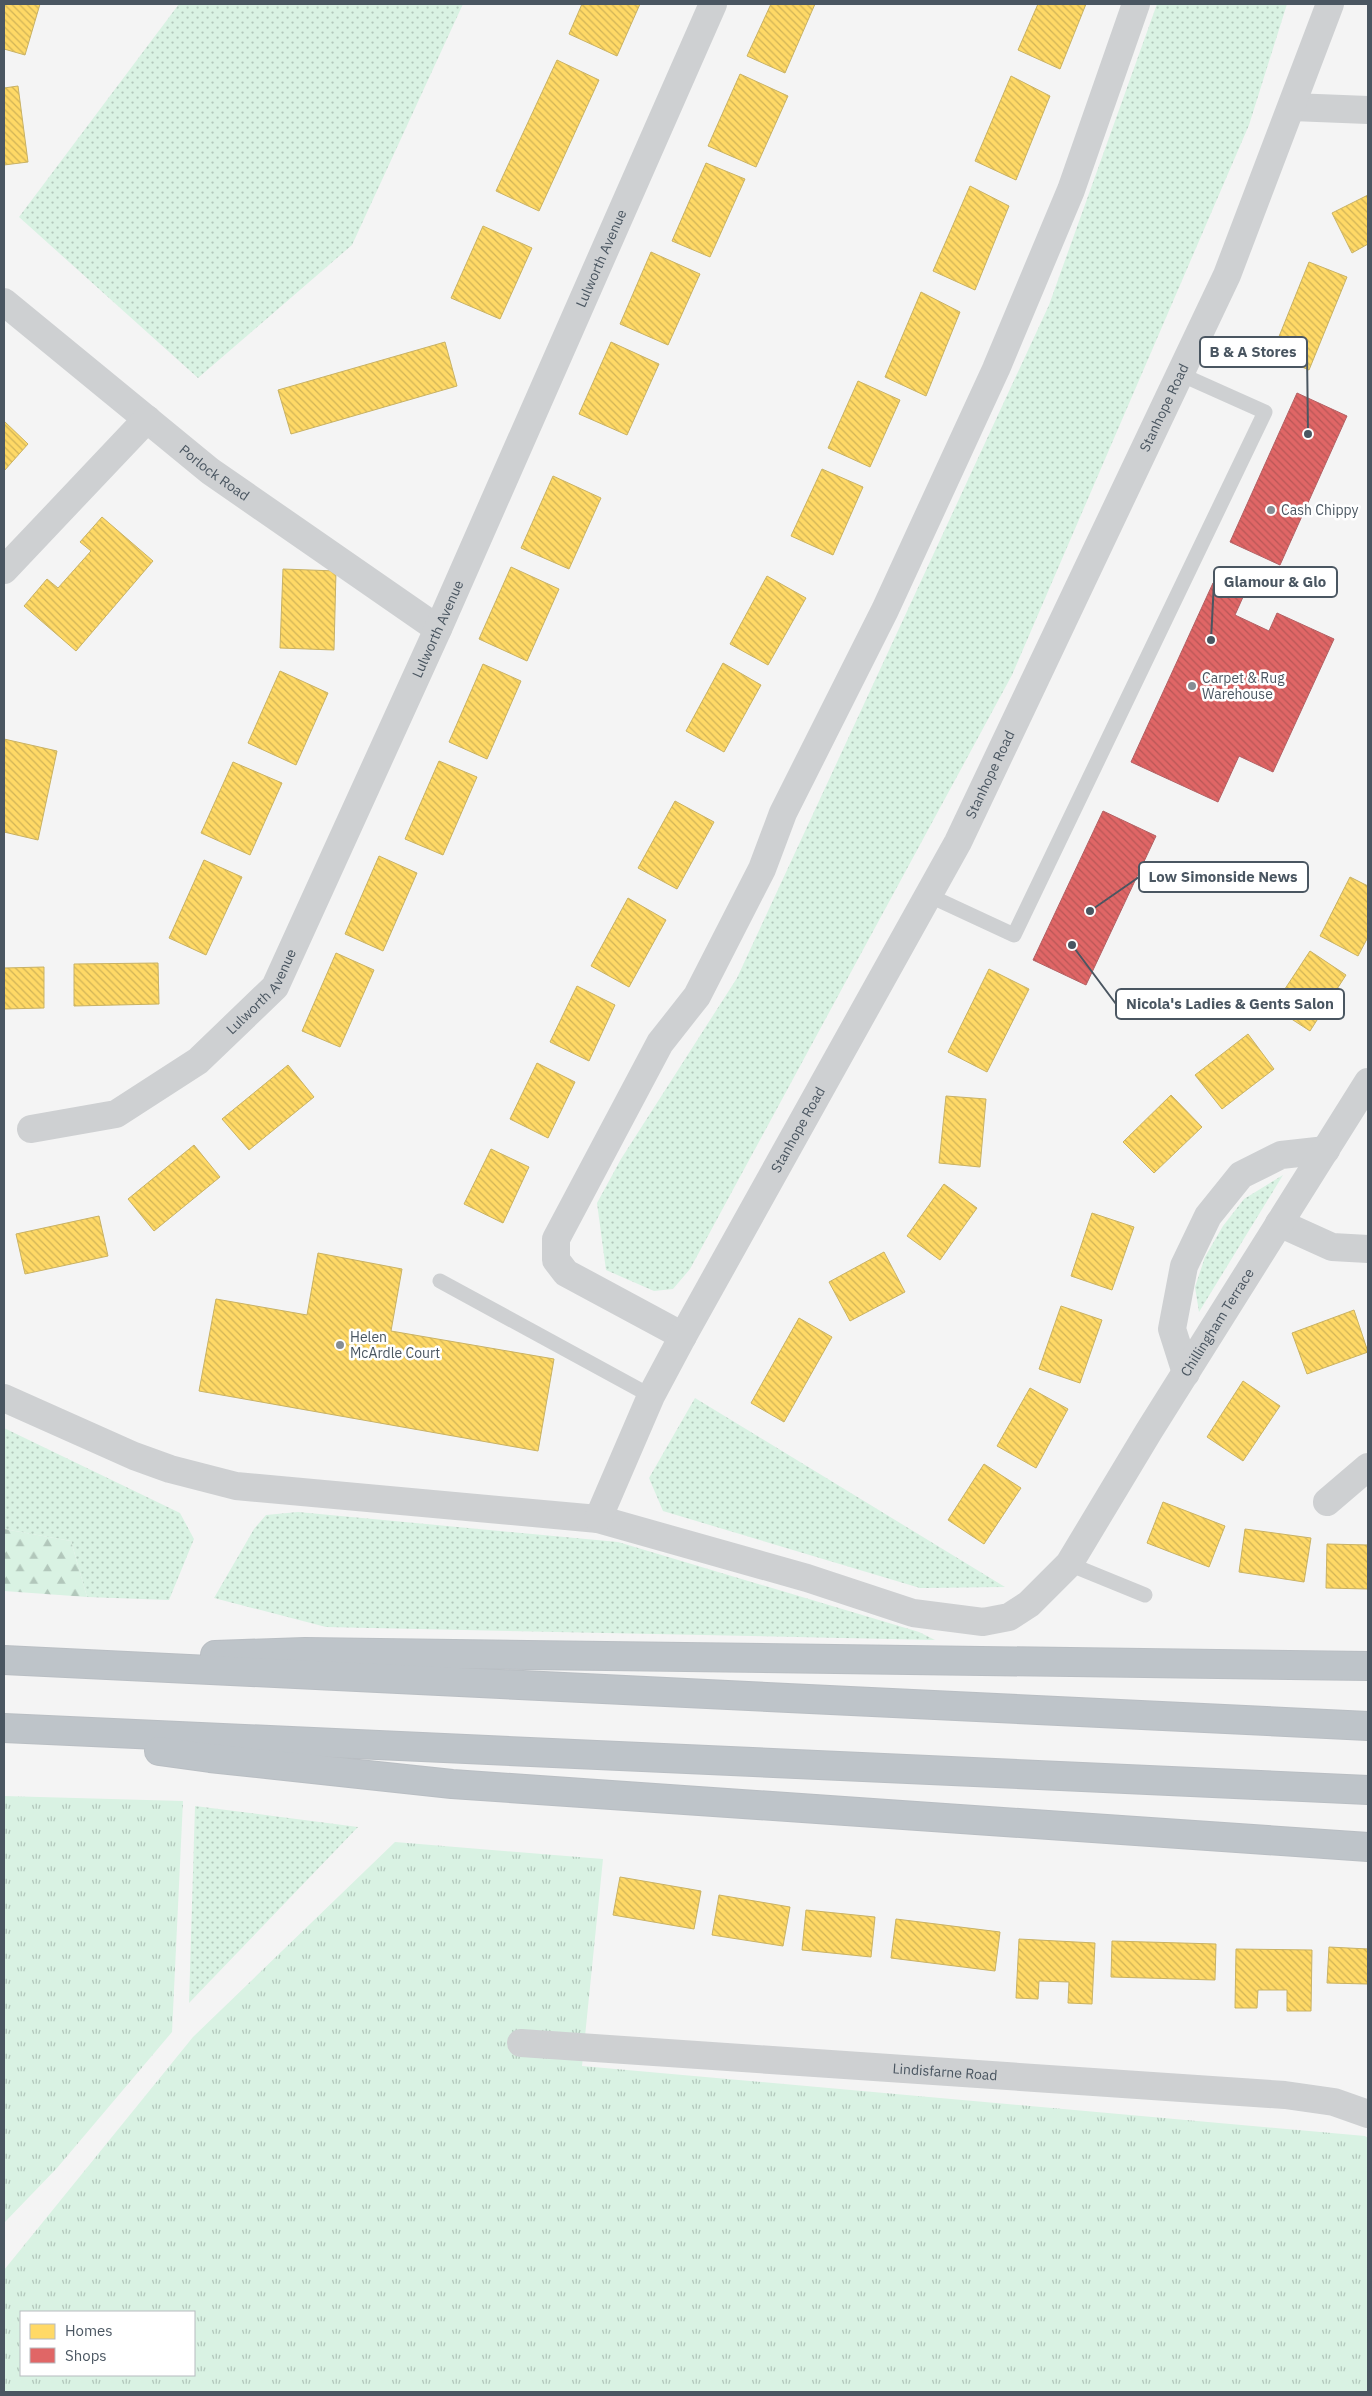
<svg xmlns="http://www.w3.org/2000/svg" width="1372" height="2396" font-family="'IBM Plex Sans',sans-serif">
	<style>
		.grass { fill: url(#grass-dots) }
		.forest { fill: url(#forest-firs) }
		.park { fill: url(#park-tufts); fill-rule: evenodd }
		.homes { fill: url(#homes-back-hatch); stroke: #c9b264 }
		.shops { fill: url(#shops-back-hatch); stroke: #b36164 }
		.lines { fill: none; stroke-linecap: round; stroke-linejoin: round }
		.highway-casing { stroke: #b9bec3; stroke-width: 30 }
		.lane { stroke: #ced0d2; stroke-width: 15 }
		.street { stroke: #ced0d2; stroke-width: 28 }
		.highway { stroke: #bec4c9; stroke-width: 28 }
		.poi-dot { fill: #868d94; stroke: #fff; stroke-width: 2 }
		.labels { text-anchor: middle; stroke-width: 5; stroke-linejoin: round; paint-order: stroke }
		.street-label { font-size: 14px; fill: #4a5661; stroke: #fff }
		.poi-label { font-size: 14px; fill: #4a5661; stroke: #fff; text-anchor: start }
		.leader { fill: none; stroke: #4a5661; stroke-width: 2 }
		.callout-dot { fill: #4a5661; stroke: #fff; stroke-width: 2 }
		.callout { fill: #fff; stroke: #4a5661; stroke-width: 2 }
		.callout-label { font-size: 15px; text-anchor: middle; font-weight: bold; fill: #4a5661 }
	</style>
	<defs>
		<pattern id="grass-dots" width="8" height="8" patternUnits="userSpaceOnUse" patternTransform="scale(1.25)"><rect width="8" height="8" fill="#d9f2e3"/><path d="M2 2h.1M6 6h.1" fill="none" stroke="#b2c7bb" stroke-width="1.8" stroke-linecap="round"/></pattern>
		<pattern id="forest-firs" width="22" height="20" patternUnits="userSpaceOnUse" patternTransform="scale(1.25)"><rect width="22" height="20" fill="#d9f2e3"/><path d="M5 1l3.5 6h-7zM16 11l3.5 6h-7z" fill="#b2c7bb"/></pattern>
		<pattern id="park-tufts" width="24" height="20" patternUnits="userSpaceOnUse" patternTransform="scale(1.25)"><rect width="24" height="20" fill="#d9f2e3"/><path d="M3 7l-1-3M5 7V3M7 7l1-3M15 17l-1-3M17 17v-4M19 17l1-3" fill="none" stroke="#b2c7bb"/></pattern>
		<pattern id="homes-back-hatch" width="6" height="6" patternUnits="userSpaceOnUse" patternTransform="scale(1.25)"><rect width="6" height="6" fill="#ffd966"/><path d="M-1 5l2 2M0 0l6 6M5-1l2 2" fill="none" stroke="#d0b357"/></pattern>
		<pattern id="shops-back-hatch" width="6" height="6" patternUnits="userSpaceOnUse" patternTransform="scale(1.25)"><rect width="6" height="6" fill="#e06666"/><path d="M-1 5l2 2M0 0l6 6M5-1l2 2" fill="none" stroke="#b85757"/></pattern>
	</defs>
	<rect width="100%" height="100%" fill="#f4f4f4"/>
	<g class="grass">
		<polygon points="179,4 463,4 352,245 198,378 19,217"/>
		<polygon points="1157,4 1287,4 1249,125 1012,675 690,1269 673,1289 654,1291 606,1270 597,1203 621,1159 737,978 1049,305"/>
		<polygon points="1283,1175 1199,1312 1195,1287 1205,1257 1223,1226 1244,1199"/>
		<polygon points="695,1398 1005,1587 920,1588 663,1511 649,1478"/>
		<polygon points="4,1428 180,1513 194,1539 169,1600 87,1597 71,1541 4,1529"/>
		<polygon points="298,1512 618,1542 919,1632 935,1640 326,1627 214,1598 254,1529 266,1515"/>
		<polygon points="195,1806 358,1827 189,2003"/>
	</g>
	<polygon class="forest" points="4,1529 71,1541 87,1597 4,1591"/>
	<g class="park">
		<polygon points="4,1796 183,1801 172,2032 57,2168 4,2223"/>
		<path d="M 395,1842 L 603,1859 L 582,2066 L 1365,2136 L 1368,2138 L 1368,2392 L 4,2392 L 4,2270 L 193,2037 ZM 21,2312 L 194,2312 L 194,2375 L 21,2375 Z"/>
	</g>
	<g class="homes">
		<polygon points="4,4 40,4 25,55 4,49"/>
		<polygon points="582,4 640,4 617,56 569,34"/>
		<polygon points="771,4 815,4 785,73 747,56"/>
		<polygon points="1038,4 1086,4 1060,69 1018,50"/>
		<polygon points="557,60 599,80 539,211 496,191"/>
		<polygon points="740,74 788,96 756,167 708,146"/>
		<polygon points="1011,76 1050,96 1016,180 975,161"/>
		<polygon points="18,86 28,162 4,165 4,88"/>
		<polygon points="706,163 745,179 710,257 672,241"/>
		<polygon points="970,186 1009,206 975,290 933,271"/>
		<polygon points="1368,195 1368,244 1352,253 1332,213"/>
		<polygon points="483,226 532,248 500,319 451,298"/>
		<polygon points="651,252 700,274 668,345 620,324"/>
		<polygon points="1309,262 1347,277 1309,370 1272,354"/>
		<polygon points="921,292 960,312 926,396 885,377"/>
		<polygon points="445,342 457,386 291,434 278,390"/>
		<polygon points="611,342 659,364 627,435 579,414"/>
		<polygon points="858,381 900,400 870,467 828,448"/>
		<polygon points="4,421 28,444 4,471"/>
		<polygon points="822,469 863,487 833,555 791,536"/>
		<polygon points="553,476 601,498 569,569 521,548"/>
		<polygon points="102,517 153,561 76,651 24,606 47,579 58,588 91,551 80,542"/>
		<polygon points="511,567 559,589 527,661 479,639"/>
		<polygon points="283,569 336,571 334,650 280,648"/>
		<polygon points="767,576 806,598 768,665 730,644"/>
		<polygon points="723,663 761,685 724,752 686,731"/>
		<polygon points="483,664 521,681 487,759 449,742"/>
		<polygon points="280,671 328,693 296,765 248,743"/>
		<polygon points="4,739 57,751 38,840 4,832"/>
		<polygon points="439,761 477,777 443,855 405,839"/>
		<polygon points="233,762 282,783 250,855 201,833"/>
		<polygon points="675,801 714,822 677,889 638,868"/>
		<polygon points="379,856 417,873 383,951 345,934"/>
		<polygon points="204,860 242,877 206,955 169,938"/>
		<polygon points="1350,877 1368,886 1368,937 1358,956 1320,936"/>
		<polygon points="628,898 666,920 629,987 591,966"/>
		<polygon points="1310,951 1346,975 1310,1031 1273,1007"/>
		<polygon points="336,953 374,970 340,1047 302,1031"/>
		<polygon points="158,963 159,1004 74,1006 74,964"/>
		<polygon points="44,967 44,1008 4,1009 4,968"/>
		<polygon points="989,969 1029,989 987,1072 948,1052"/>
		<polygon points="577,986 615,1005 589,1061 550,1042"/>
		<polygon points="1248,1034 1274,1069 1222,1109 1195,1075"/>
		<polygon points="537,1063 575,1082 548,1138 510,1119"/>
		<polygon points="288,1065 314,1097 249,1150 222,1119"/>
		<polygon points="1171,1095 1202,1127 1154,1173 1123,1142"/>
		<polygon points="946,1096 986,1099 980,1167 939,1163"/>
		<polygon points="194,1145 220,1177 154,1231 128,1199"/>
		<polygon points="491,1149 529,1167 503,1223 464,1204"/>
		<polygon points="944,1184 977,1208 940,1260 907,1236"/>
		<polygon points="1092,1213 1134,1227 1112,1290 1071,1276"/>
		<polygon points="99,1216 108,1256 25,1274 16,1234"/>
		<polygon points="884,1252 905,1292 850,1321 829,1282"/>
		<polygon points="318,1253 402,1269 391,1331 554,1359 538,1451 199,1391 216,1299 307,1315"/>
		<polygon points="1061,1306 1102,1320 1080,1383 1039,1369"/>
		<polygon points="1354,1310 1368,1352 1307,1374 1292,1333"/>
		<polygon points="799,1318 832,1337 784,1422 751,1403"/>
		<polygon points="1243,1381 1280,1406 1243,1461 1207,1437"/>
		<polygon points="1030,1388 1068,1409 1036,1468 997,1446"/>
		<polygon points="984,1464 1021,1488 984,1544 948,1520"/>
		<polygon points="1163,1502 1225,1526 1209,1567 1147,1543"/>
		<polygon points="1245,1529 1311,1538 1304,1582 1239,1572"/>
		<polygon points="1327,1544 1368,1545 1368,1589 1326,1588"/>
		<polygon points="620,1877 701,1891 694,1929 613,1915"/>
		<polygon points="719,1895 790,1907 783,1946 712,1935"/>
		<polygon points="806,1910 875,1917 871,1957 802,1950"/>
		<polygon points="896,1919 1000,1932 995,1971 891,1958"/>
		<polygon points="1019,1939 1095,1943 1092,2004 1068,2003 1069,1982 1039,1981 1038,1999 1016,1998"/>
		<polygon points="1112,1941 1216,1944 1215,1980 1111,1977"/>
		<polygon points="1329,1947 1368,1949 1368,1984 1327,1983"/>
		<polygon points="1236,1949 1312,1950 1311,2011 1287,2011 1287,1990 1258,1990 1257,2008 1235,2008"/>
	</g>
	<g class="shops">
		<polygon points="1297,393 1347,416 1280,565 1230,542"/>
		<polygon points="1213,583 1243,597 1235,615 1269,631 1277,613 1334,639 1273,772 1239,756 1218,802 1131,762"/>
		<polygon points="1103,811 1156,836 1086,985 1033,960"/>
	</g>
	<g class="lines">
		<defs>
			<g id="highway">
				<polyline points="215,1655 305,1652 1368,1666"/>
				<polyline points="4,1660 1368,1726"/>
				<polyline points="4,1728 1368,1790"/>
				<polyline points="159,1751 210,1758 452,1784 1368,1847"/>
			</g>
		</defs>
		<use href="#highway" class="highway-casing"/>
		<g class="lane">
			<polyline points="930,896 1014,935 1265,412 1180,374"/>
			<polyline points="440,1281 651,1396"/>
			<polyline points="1069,1564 1145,1595"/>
		</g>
		<g class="street">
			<polyline points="1292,107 1368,110"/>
			<path id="s1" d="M 4,302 L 210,471 L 438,629"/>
			<polyline points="4,570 147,419"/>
			<path id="s2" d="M 31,1129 L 116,1114 L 198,1061 L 275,987 L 438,629 L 713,4"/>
			<polyline points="1279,1223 1332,1247 1368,1249"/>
			<polyline points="683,1336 566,1273 556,1260 556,1239 660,1043 697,996 762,869 783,813 885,610 996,369 1071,190 1136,4"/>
			<polyline points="1186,1373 1172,1329 1184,1266 1208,1216 1241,1175 1281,1155 1326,1150"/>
			<path id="s3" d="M 4,1398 L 134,1456 L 170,1469 L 236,1486 L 598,1519 L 807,1578 L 913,1613 L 983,1622 L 1009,1617 L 1029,1604 L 1069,1564 L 1149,1431 L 1368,1082"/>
			<polyline points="1327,1502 1368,1467"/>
			<path id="s4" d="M 598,1519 L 651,1396 L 683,1336 L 958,842 L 1227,275 L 1330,4"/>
			<path id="s5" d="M 521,2043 L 1285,2095 L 1334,2102 L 1368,2114"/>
		</g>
		<use href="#highway" class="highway"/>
	</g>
	<g class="poi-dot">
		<circle cx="1271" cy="510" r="5"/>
		<circle cx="1192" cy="686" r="5"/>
		<circle cx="340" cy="1345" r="5"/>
	</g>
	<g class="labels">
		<g class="street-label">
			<text dy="5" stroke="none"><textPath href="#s2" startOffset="1089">Lulworth Avenue</textPath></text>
			<text dy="5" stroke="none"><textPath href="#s4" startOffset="1248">Stanhope Road</textPath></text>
			<text dy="5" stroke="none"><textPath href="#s1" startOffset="271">Porlock Road</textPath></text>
			<text dy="5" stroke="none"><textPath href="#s2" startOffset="684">Lulworth Avenue</textPath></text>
			<text dy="5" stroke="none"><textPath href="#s4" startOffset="842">Stanhope Road</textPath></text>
			<text dy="5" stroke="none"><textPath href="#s2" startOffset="279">Lulworth Avenue</textPath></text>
			<text dy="5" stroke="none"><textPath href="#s4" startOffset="438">Stanhope Road</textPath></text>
			<text dy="5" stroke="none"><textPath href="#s3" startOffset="1402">Chillingham Terrace</textPath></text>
			<text dy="5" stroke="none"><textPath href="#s5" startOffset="425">Lindisfarne Road</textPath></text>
		</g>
		<g class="poi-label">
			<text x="1281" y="515">Cash Chippy</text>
			<text x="1202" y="683">Carpet &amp; Rug<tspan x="1202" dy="16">Warehouse</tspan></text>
			<text x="350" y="1342">Helen<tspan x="350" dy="16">McArdle Court</tspan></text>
		</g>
	</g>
	<path class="leader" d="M1308 434L1307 352M1211 640L1214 582M1090 911L1139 877M1072 945L1116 1004"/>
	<g class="callout-dot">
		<circle cx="1308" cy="434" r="5"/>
		<circle cx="1211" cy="640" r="5"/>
		<circle cx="1090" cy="911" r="5"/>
		<circle cx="1072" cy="945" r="5"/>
	</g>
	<g class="callout">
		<rect x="1200" y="337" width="107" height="30" rx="5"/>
		<rect x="1214" y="567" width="123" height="30" rx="5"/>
		<rect x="1139" y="862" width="169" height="30" rx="5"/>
		<rect x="1116" y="989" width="228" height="30" rx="5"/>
	</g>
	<g class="callout-label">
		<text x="1253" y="357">B &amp; A Stores</text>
		<text x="1275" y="587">Glamour &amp; Glo</text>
		<text x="1223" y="882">Low Simonside News</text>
		<text x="1230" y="1009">Nicola's Ladies &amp; Gents Salon</text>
	</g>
	<rect width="1372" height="2396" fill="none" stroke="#4a5661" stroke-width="10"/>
	<rect x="20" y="2311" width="175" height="65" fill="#ffffff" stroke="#b7bbc0"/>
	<rect x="30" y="2324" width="25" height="15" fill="#ffd966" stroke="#b7bbc0"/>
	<text x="65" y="2336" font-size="15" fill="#4a5661">Homes</text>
	<rect x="30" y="2348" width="25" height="15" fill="#e06666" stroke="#b7bbc0"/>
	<text x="65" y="2361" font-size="15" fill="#4a5661">Shops</text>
</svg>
